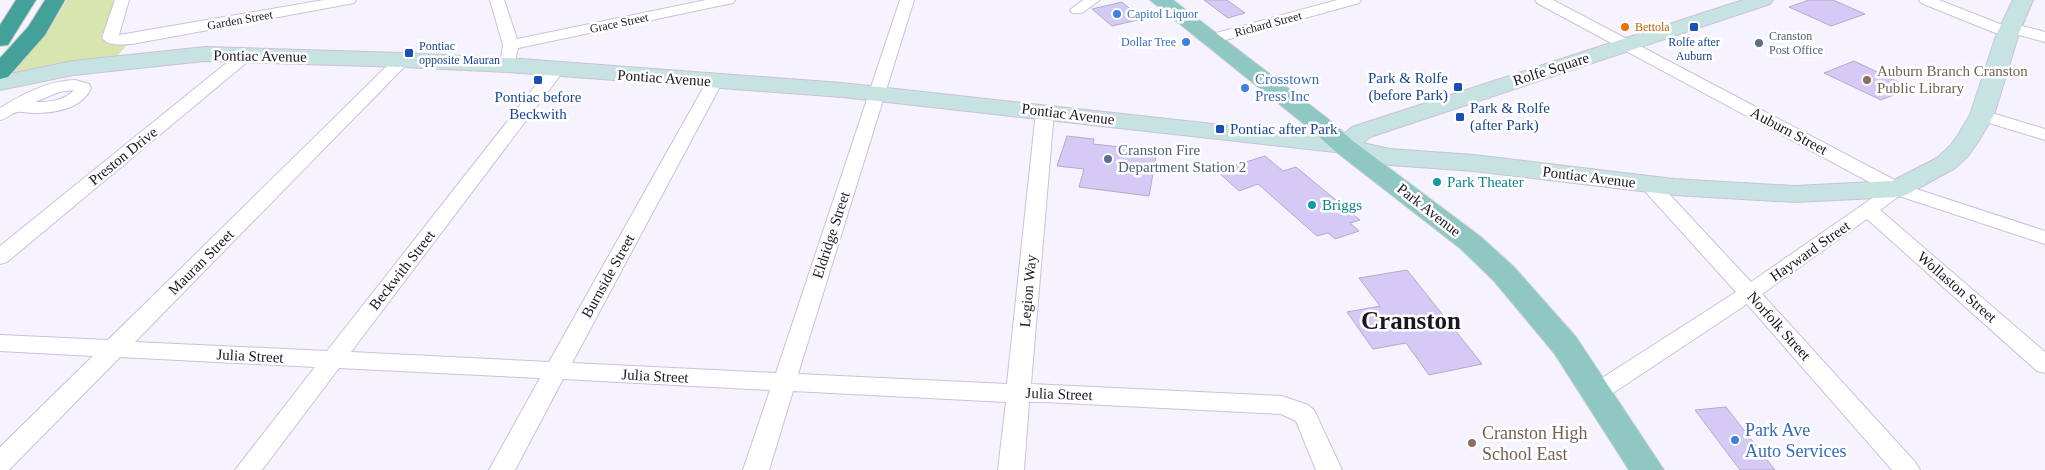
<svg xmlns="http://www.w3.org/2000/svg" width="2045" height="470" font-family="'Times New Roman',serif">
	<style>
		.green { fill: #d9e5af }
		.building { fill: #d5caf6; stroke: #b2acc6 }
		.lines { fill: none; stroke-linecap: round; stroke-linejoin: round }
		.street-casing { stroke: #cac1dc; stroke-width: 2 }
		.secondary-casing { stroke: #cac1dc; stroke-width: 2 }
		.primary-casing { stroke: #d1d1d3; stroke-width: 2 }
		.highway-casing { stroke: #d1d1d3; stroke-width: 2 }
		.street { fill: #fff; fill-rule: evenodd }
		.secondary { fill: #c7e3e1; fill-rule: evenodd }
		.primary { fill: #8fc7c2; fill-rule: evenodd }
		.highway { fill: #44a19a; fill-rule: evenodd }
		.shop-dot { fill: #3f7fe0; stroke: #fff; stroke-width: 2 }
		.food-dot { fill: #e8710a; stroke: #fff; stroke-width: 2 }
		.transit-dot { fill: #1a4fb4; stroke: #fff; stroke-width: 2 }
		.service-dot { fill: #5c6f8a; stroke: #fff; stroke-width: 2 }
		.education-dot { fill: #8d6e63; stroke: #fff; stroke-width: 2 }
		.culture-dot { fill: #0f9aa8; stroke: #fff; stroke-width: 2 }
		.labels { text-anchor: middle; stroke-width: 5; stroke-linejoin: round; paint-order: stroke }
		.far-shop-label { font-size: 12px; fill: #366cbe; stroke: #fff; text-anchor: start }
		.far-street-label { font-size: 12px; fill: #1a1721; stroke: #fff }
		.far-food-label { font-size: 12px; fill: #c56008; stroke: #fff; text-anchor: start }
		.far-service-label { font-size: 12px; fill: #4e5e75; stroke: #fff; text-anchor: start }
		.far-transit-label { font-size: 12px; fill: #164399; stroke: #fff }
		.street-label { font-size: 15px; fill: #1a1721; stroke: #fff }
		.education-label { font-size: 15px; fill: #785e54; stroke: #fff; text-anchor: start }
		.transit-label { font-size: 15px; fill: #164399; stroke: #fff; text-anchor: start }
		.shop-label { font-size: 15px; fill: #366cbe; stroke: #fff; text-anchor: start }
		.service-label { font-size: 15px; fill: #4e5e75; stroke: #fff; text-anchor: start }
		.culture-label { font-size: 15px; fill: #0d838f; stroke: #fff; text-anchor: start }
		.near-shop-label { font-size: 18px; fill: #366cbe; stroke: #fff; text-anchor: start }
		.near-education-label { font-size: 18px; fill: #785e54; stroke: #fff; text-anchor: start }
		.town-label { font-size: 25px; font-weight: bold; fill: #1a1721; stroke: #fff }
	</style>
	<rect width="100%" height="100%" fill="#f6f3fe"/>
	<polygon class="green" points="67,0 121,0 114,38 131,40 114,60 4,78 48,30"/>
	<g class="building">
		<polygon points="1204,0 1227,0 1245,13 1228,18"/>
		<polygon points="1809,0 1833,0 1865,14 1831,26 1789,7"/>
		<polygon points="1122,2 1142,19 1112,26 1092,9"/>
		<polygon points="1854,61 1911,88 1881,100 1824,73"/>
		<polygon points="1067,136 1094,139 1093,144 1157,151 1149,196 1079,187 1084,169 1057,166"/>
		<polygon points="1265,156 1283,171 1296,167 1360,220 1350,223 1359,231 1335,239 1328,233 1317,236 1258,184 1239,191 1217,171"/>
		<polygon points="1407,270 1482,364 1429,375 1406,343 1373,349 1347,312 1380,306 1359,278"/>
		<polygon points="1726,407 1775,470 1740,470 1695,410"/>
	</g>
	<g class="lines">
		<defs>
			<g id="street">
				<path d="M 115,0 L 129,0 L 119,35 L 324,0 L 356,0 L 354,3 L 349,4 L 132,44 C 122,44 109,47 102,38 Z"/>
				<polygon points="490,0 504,0 517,39 706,0 735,0 733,3 728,4 518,48 515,61 503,61 501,58 503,45"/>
				<polygon points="900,0 914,0 798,374 1007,384 1036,111 1039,107 1045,106 1051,107 1054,111 1031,384 1282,396 1308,405 1314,410 1342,470 1316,470 1296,421 1281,414 1045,402 1029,402 1024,470 998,470 1006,402 793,391 769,470 743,470 770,390 563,379 515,470 489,470 540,378 339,368 262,470 235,470 315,367 120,357 9,470 0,470 0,447 93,356 0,351 0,335 108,340 396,57 408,57 410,60 408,63 135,342 327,351 550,67 562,67 564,70 562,73 351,352 549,362 707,81 709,77 721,77 723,81 572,363 776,373"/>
				<polygon points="1083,0 1100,0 1082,13 1072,13 1070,10"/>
				<polygon points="1337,0 1361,0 1359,3 1211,44 1205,42 1203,39 1205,36"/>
				<polygon points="1535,0 1553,0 1904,185 2045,231 2045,244 1899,196 1880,210 2045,352 2045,373 2037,371 1867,219 1762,294 1916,463 1920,470 1892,470 1747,304 1604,399 1596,402 1588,399 1584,393 1588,387 1736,292 1642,188 1640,184 1642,180 1649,178 1656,180 1751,282 1884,190 1537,3"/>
				<polygon points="1919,0 1939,0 2005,26 2011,23 2045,32 2045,42 2015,34 2008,38 2003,36 1921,3"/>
				<polygon points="246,50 252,52 254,55 252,58 7,262 0,264 0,246 240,52"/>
				<path d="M 75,80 L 89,84 L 91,88 C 82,109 54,113 33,113 C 29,113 22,111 18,112 C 11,113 7,119 0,120 L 0,108 C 23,94 47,81 75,80 ZM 74,90 C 64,101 49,102 35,102 L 59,92 Z"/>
				<polygon points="1982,110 2045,129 2045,140 1976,119 1973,115 1976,111"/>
			</g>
			<polygon id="secondary" points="1743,0 1773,0 1770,4 1370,137 1363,143 1390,149 1474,155 1674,179 1795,186 1892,181 1937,158 1950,146 1958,135 1970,115 1997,33 2013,0 2033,0 2019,33 1994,115 1978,142 1968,156 1955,168 1906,195 1897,197 1795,202 1674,195 1474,171 1390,165 1344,153 842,97 507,72 402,67 205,61 73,75 0,90 0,76 73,61 205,47 402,53 507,58 842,83 1339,138 1352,127"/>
			<polygon id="primary" points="1150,0 1173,0 1327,118 1353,141 1481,237 1514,267 1576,337 1664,470 1629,470 1554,353 1494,281 1461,249 1335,151 1309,128"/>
			<g id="highway">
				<polygon points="16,0 36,0 8,45 0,46 0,25"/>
				<polygon points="45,0 65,0 45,35 8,77 0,79 0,58 28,27"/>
			</g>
		</defs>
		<use href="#street" class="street-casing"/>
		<use href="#secondary" class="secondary-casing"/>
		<use href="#primary" class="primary-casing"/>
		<use href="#highway" class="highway-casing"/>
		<use href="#street" class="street"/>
		<use href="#secondary" class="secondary"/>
		<use href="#primary" class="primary"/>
		<use href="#highway" class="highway"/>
	</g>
	<g class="shop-dot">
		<circle cx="1117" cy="14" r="5"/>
		<circle cx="1186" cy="42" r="5"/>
		<circle cx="1245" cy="88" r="5"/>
		<circle cx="1735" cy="440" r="5"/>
	</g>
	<circle class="food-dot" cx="1625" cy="27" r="5"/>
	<g class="transit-dot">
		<rect x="1689" y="22" width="10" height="10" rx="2.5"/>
		<rect x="404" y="48" width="10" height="10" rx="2.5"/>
		<rect x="533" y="75" width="10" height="10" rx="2.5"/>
		<rect x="1453" y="82" width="10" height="10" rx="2.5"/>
		<rect x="1455" y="112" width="10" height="10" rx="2.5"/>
		<rect x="1215" y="124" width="10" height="10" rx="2.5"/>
	</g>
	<g class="service-dot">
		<circle cx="1759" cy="43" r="5"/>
		<circle cx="1108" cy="159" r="5"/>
	</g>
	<g class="education-dot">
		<circle cx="1867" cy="80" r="5"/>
		<circle cx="1472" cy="443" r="5"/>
	</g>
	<g class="culture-dot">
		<circle cx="1437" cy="182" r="5"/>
		<circle cx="1312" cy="205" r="5"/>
	</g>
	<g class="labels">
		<g class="far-shop-label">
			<text x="1127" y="18">Capitol Liquor</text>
			<text x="1176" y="46" text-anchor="end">Dollar Tree</text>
		</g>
		<g class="far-street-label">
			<text transform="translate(240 20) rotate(-10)" y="4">Garden Street</text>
			<text transform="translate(619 23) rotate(-12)" y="4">Grace Street</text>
			<text transform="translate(1268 24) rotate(-15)" y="4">Richard Street</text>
		</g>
		<g class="far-food-label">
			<text x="1635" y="31">Bettola</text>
		</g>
		<g class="far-service-label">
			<text x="1769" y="40">Cranston<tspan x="1769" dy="14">Post Office</tspan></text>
		</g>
		<g class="far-transit-label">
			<text x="1694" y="46">Rolfe after<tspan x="1694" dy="14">Auburn</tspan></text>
			<text x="419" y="50" text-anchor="start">Pontiac<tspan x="419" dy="14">opposite Mauran</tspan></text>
		</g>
		<g class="street-label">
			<text transform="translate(260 56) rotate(1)" y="5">Pontiac Avenue</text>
			<text transform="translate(1551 69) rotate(-18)" y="5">Rolfe Square</text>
			<text transform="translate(664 78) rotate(4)" y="5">Pontiac Avenue</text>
			<text transform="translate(1068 114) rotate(7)" y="5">Pontiac Avenue</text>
			<text transform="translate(1789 131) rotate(28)" y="5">Auburn Street</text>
			<text transform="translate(123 156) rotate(-39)" y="5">Preston Drive</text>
			<text transform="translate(1589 177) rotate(7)" y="5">Pontiac Avenue</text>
			<text transform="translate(1429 210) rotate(38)" y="5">Park Avenue</text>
			<text transform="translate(831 235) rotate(-72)" y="5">Eldridge Street</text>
			<text transform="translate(1810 251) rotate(-35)" y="5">Hayward Street</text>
			<text transform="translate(201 262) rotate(-45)" y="5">Mauran Street</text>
			<text transform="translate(402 270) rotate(-52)" y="5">Beckwith Street</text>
			<text transform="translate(608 276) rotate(-61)" y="5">Burnside Street</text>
			<text transform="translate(1957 287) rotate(41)" y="5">Wollaston Street</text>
			<text transform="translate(1028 291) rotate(-85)" y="5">Legion Way</text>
			<text transform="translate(1779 326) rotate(48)" y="5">Norfolk Street</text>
			<text transform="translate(250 356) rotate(3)" y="5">Julia Street</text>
			<text transform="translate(655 376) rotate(3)" y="5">Julia Street</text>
			<text transform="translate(1059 394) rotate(2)" y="5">Julia Street</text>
		</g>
		<g class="education-label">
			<text x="1877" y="76">Auburn Branch Cranston<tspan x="1877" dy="17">Public Library</tspan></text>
		</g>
		<g class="transit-label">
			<text x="1448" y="83" text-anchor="end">Park &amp; Rolfe<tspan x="1448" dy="17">(before Park)</tspan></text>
			<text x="538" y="102" text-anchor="middle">Pontiac before<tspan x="538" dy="17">Beckwith</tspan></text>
			<text x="1470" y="113">Park &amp; Rolfe<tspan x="1470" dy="17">(after Park)</tspan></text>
			<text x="1230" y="134">Pontiac after Park</text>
		</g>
		<g class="shop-label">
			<text x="1255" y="84">Crosstown<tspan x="1255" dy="17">Press Inc</tspan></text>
		</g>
		<g class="service-label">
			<text x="1118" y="155">Cranston Fire<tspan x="1118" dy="17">Department Station 2</tspan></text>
		</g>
		<g class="culture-label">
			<text x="1447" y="187">Park Theater</text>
			<text x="1322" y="210">Briggs</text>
		</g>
		<g class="near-shop-label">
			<text x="1745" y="436">Park Ave<tspan x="1745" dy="21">Auto Services</tspan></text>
		</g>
		<g class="near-education-label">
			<text x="1482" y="439">Cranston High<tspan x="1482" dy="21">School East</tspan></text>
		</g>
		<g class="town-label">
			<text x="1411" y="329">Cranston</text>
		</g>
	</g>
</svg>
